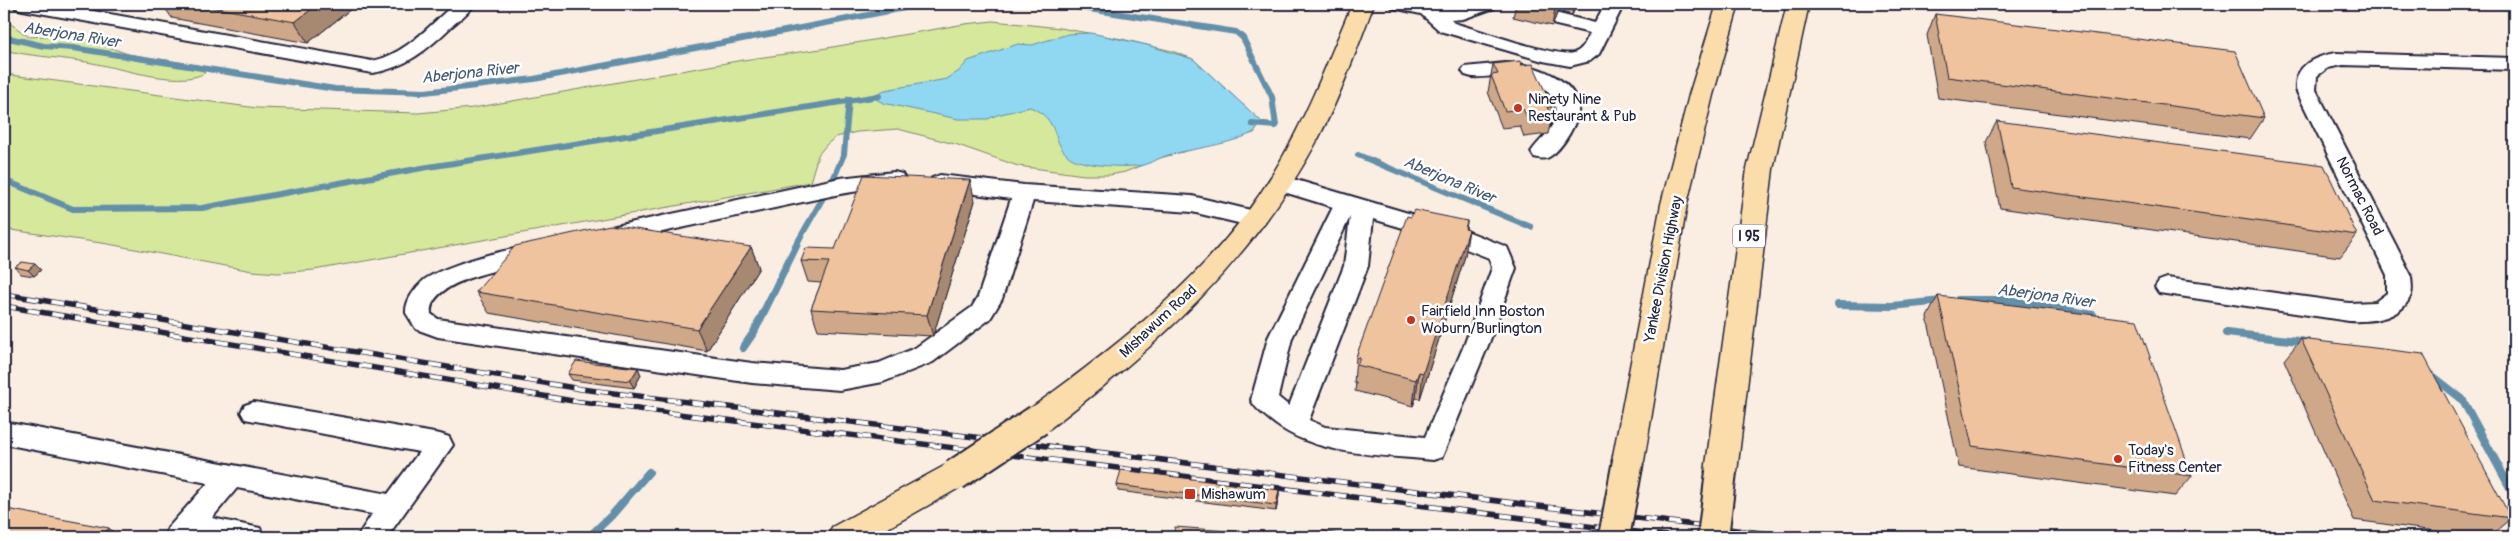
<svg xmlns="http://www.w3.org/2000/svg" width="2518" height="541" font-family="Pangolin,sans-serif">
	<style>
		.green { fill: #d5e89b; stroke: #7c856b }
		.water { fill: #90d7f2; stroke: #648fa9 }
		.lines { fill: none; stroke-linecap: round; stroke-linejoin: round }
		.stream-far1 { stroke: #648fa9; stroke-width: 6 }
		.stream { stroke: #648fa9; stroke-width: 8 }
		.minor-casing { stroke: #22223b; stroke-width: 4 }
		.major-casing { stroke: #22223b; stroke-width: 3 }
		.highway-casing { stroke: #22223b; stroke-width: 3 }
		.minor { fill: #fff; fill-rule: evenodd }
		.major { fill: #faddab; fill-rule: evenodd }
		.highway { fill: #faddab; fill-rule: evenodd }
		.rail-casing { stroke: #22223b; stroke-width: 5.5 }
		.rail { stroke: #fff; stroke-width: 4; stroke-dasharray: 12; stroke-linecap: butt }
		.major-bridge-casing { stroke: #22223b; stroke-width: 34; stroke-linecap: butt }
		.highway-bridge-casing { stroke: #22223b; stroke-width: 34; stroke-linecap: butt }
		.major-bridge { stroke: #faddab; stroke-width: 30 }
		.highway-bridge { stroke: #faddab; stroke-width: 30 }
		.wall { fill: #cea888; stroke: #22223b }
		.shaded-wall { fill: #a7886f; stroke: #22223b }
		.building { fill: #efc39e; stroke: #22223b }
		.poi-dot { fill: #c8321e; stroke: #fff; stroke-width: 2 }
		.labels { text-anchor: middle; stroke-width: 5; stroke-linejoin: round; paint-order: stroke }
		.shield { fill: #fff; stroke: #646476; stroke-width: 1 }
		.shield-label { font-size: 14px; font-weight: bold; fill: #22223b }
		.poi-label { font-size: 15px; fill: #22223b; stroke: #fff; text-anchor: start }
		.street-label { font-size: 15px; fill: #22223b; stroke: #fff }
		.water-label { font-size: 16px; font-style: italic; fill: #435872; stroke: #fff }
	</style>
	<rect width="100%" height="100%" fill="#faede2"/>
	<filter id="ink" filterUnits="userSpaceOnUse"><feTurbulence type="fractalNoise" baseFrequency=".02" numOctaves="2"/><feDisplacementMap in="SourceGraphic" scale="10" xChannelSelector="R" yChannelSelector="G"/><feConvolveMatrix kernelMatrix="1 2 1 2 8 2 1 2 1" color-interpolation-filters="sRGB"/></filter>
	<g filter="url(#ink)">
		<g class="green">
			<path d="M 4,19 L 29,37 L 66,35 L 80,37 L 128,54 L 198,65 L 205,73 C 177,89 113,65 80,61 C 54,57 29,56 4,50 Z"/>
			<polygon points="993,21 1060,28 1122,39 1172,51 1193,59 1262,122 1254,133 1160,158 1125,172 1110,175 1084,175 1018,166 958,145 898,129 857,132 836,137 827,144 818,155 810,182 314,270 278,273 252,271 108,244 4,229 4,74 257,108 418,113 473,108 743,60 821,49 965,24"/>
		</g>
		<path class="water" d="M 1091,33 L 1147,45 L 1193,59 L 1262,122 C 1259,126 1256,131 1252,133 C 1232,144 1192,149 1168,155 C 1159,158 1151,163 1143,165 C 1127,168 1085,166 1071,158 C 1050,144 1062,120 1030,107 L 997,115 L 988,119 L 958,119 L 883,103 L 871,96 L 885,90 L 947,79 L 959,71 L 968,61 L 1018,44 L 1032,45 L 1068,34 Z"/>
		<g class="lines">
			<g class="stream-far1">
				<polyline points="1057,4 1236,32 1243,38 1272,97 1276,126 1252,124"/>
				<polyline points="4,37 44,46 73,48 335,89 425,92 534,79 915,6 936,4"/>
				<polyline points="1358,155 1531,227"/>
				<polyline points="4,180 73,209 202,208 422,168 879,96"/>
				<polyline points="796,245 832,182 844,154 849,99"/>
			</g>
			<g class="stream">
				<polyline points="1958,300 2008,300 2093,315"/>
				<polyline points="1838,305 1892,306 1942,301"/>
				<polyline points="2226,333 2307,342"/>
				<polyline points="743,348 754,332 797,244"/>
				<polyline points="2430,374 2462,399 2514,495"/>
				<polyline points="589,537 612,515 649,472"/>
			</g>
			<defs>
				<g id="minor">
					<path d="M 13,4 L 54,4 L 372,61 C 405,55 430,25 454,4 L 475,4 C 469,12 460,19 452,26 C 428,49 406,68 372,73 L 23,10 L 16,8 Z"/>
					<path d="M 1390,4 L 1429,4 L 1455,9 L 1469,4 L 1496,4 L 1494,8 L 1463,19 L 1451,20 L 1454,23 C 1476,29 1556,58 1574,53 C 1583,50 1586,41 1590,33 L 1548,23 L 1545,19 L 1548,15 L 1555,13 L 1595,23 L 1605,4 L 1624,4 L 1599,54 L 1590,61 L 1570,66 L 1543,61 L 1440,31 L 1421,14 L 1393,8 Z"/>
					<path d="M 2335,53 L 2514,58 L 2514,70 L 2343,65 L 2328,68 L 2317,76 L 2316,90 L 2411,275 C 2411,281 2413,289 2411,295 C 2402,319 2371,322 2349,321 L 2159,293 L 2155,287 L 2159,281 L 2167,278 L 2349,303 L 2375,302 L 2387,293 L 2387,275 L 2296,90 C 2294,65 2314,57 2335,53 Z"/>
					<path d="M 1505,63 C 1530,63 1572,76 1578,105 C 1581,119 1562,150 1549,157 C 1544,160 1539,158 1534,157 L 1531,152 C 1538,141 1550,133 1554,121 C 1563,97 1537,78 1515,76 C 1500,74 1486,78 1472,77 L 1465,75 L 1462,71 L 1465,67 Z"/>
					<polygon points="894,172 902,174 905,179 902,184 840,194 606,244 598,242 594,236 598,230 606,228 840,178"/>
					<path d="M 940,175 L 1024,185 L 1192,196 L 1263,213 L 1266,219 L 1263,225 L 1255,227 L 1192,212 L 1033,201 L 1002,299 L 990,319 L 933,362 L 883,382 L 840,390 L 752,383 L 438,337 L 416,329 L 406,313 C 405,301 415,288 424,280 C 442,266 522,242 542,248 L 546,254 L 542,260 C 517,267 427,278 431,314 L 438,319 L 752,363 L 840,370 L 879,363 L 915,348 L 972,307 L 978,297 L 1011,199 L 932,188 L 929,183 L 932,178 Z"/>
					<path d="M 1279,175 L 1459,228 L 1507,247 L 1516,268 L 1489,343 L 1442,457 L 1433,460 C 1378,454 1314,457 1269,419 C 1262,413 1255,408 1251,400 L 1268,338 L 1333,207 L 1271,188 L 1268,183 L 1271,178 ZM 1350,217 L 1344,266 L 1289,406 L 1278,397 L 1292,338 ZM 1373,219 L 1443,240 L 1489,258 L 1492,268 L 1465,343 L 1425,437 L 1325,427 L 1309,420 L 1368,266 Z"/>
					<polygon points="254,402 440,434 449,437 453,445 387,537 357,537 372,514 237,488 212,518 260,528 264,537 164,537 168,528 208,483 4,444 4,422 388,494 419,452 245,419 241,412 245,405"/>
				</g>
				<g id="major">
					<path d="M 1352,4 L 1374,4 C 1357,48 1341,95 1319,137 C 1255,258 1157,347 1049,429 L 1038,432 L 1027,429 L 1023,420 L 1027,411 C 1119,345 1215,271 1274,172 C 1306,119 1328,61 1352,4 Z"/>
					<polygon points="955,462 966,466 971,475 966,484 872,537 828,537 832,527 944,466"/>
				</g>
				<g id="highway">
					<polygon points="1717,4 1739,4 1713,95 1687,204 1644,461 1639,470 1628,474 1617,470 1612,461 1661,204 1689,95"/>
					<polygon points="1787,4 1809,4 1773,169 1737,472 1732,481 1721,485 1710,481 1705,472 1747,169"/>
				</g>
			</defs>
			<use href="#minor" class="minor-casing"/>
			<use href="#major" class="major-casing"/>
			<use href="#highway" class="highway-casing"/>
			<use href="#minor" class="minor"/>
			<use href="#major" class="major"/>
			<use href="#highway" class="highway"/>
			<defs>
				<g id="rail">
					<polyline points="4,294 581,389 1793,537"/>
					<polyline points="4,306 573,401 1677,537"/>
				</g>
			</defs>
			<use href="#rail" class="rail-casing"/>
			<use href="#rail" class="rail"/>
			<defs>
				<polyline id="major-bridge" points="955,475 1038,420"/>
				<g id="highway-bridge">
					<polyline points="1614,537 1628,461"/>
					<polyline points="1713,537 1721,472"/>
				</g>
			</defs>
			<use href="#major-bridge" class="major-bridge-casing"/>
			<use href="#highway-bridge" class="highway-bridge-casing"/>
			<use href="#major-bridge" class="major-bridge"/>
			<use href="#highway-bridge" class="highway-bridge"/>
		</g>
		<g class="wall">
			<polygon points="162,4 357,4 308,43 172,18"/>
			<polygon points="1252,4 1310,4 1309,9"/>
			<polygon points="1516,4 1577,4 1572,15 1558,11 1552,26 1513,17"/>
			<polygon points="1935,14 2264,118 2250,139 1938,98 1927,35"/>
			<polygon points="1493,64 1521,65 1552,107 1551,115 1552,117 1548,134 1524,137 1520,126 1502,128 1488,92"/>
			<polygon points="1997,121 2357,235 2340,257 2000,208 1986,142"/>
			<polygon points="975,201 933,336 818,330 811,309 821,283 808,282 801,261"/>
			<polygon points="1411,217 1467,221 1466,229 1465,256 1420,399 1416,398 1413,406 1355,391 1356,383 1354,383 1356,357"/>
			<polygon points="751,247 759,268 707,351 489,313 476,292"/>
			<polygon points="15,267 41,270 34,276 21,274"/>
			<polygon points="1938,296 2192,476 2175,496 1959,467 1927,317"/>
			<polygon points="2301,339 2511,518 2489,537 2479,537 2354,520 2284,360"/>
			<polygon points="638,368 641,375 634,388 572,380 568,374"/>
			<polygon points="1117,485 1279,490 1279,496 1276,511 1118,491"/>
		</g>
		<g class="shaded-wall">
			<polygon points="318,4 357,4 308,43 295,22"/>
			<polygon points="1557,4 1560,4 1558,11 1552,26 1555,9"/>
			<polygon points="1574,4 1577,4 1572,15"/>
			<polygon points="970,180 975,201 933,336 927,315"/>
			<polygon points="1467,221 1464,247 1469,230 1465,256 1420,399 1423,373"/>
			<polygon points="751,247 759,268 707,351 697,329"/>
			<polygon points="35,264 41,270 34,276 28,270"/>
			<polygon points="638,368 641,375 634,388 630,381"/>
			<polygon points="1419,372 1416,398 1413,406 1416,380"/>
			<polygon points="1279,490 1279,496 1276,511 1276,505"/>
			<polygon points="109,528 119,537 101,537"/>
		</g>
		<g class="building">
			<polygon points="195,4 318,4 295,22"/>
			<polygon points="1532,4 1557,4 1555,9"/>
			<polygon points="1935,14 2235,51 2264,118 1947,77"/>
			<polygon points="1520,61 1521,65 1533,64 1552,107 1547,107 1552,117 1528,119 1523,109 1505,111 1491,75 1498,74 1493,64"/>
			<polygon points="1997,121 2324,165 2357,235 2011,187"/>
			<polygon points="864,175 970,180 927,315 811,309 829,262 801,261 806,248 835,249"/>
			<polygon points="1414,210 1467,221 1465,229 1469,230 1423,373 1419,372 1416,380 1357,365 1360,358 1356,357 1407,216 1411,217"/>
			<polygon points="610,225 751,247 697,329 476,292 515,246"/>
			<polygon points="22,262 35,264 28,270 15,267"/>
			<polygon points="1938,296 2137,320 2192,476 1972,446"/>
			<polygon points="2301,339 2423,354 2511,518 2375,500"/>
			<polygon points="576,361 638,368 630,381 568,374"/>
			<polygon points="1121,470 1279,490 1276,505 1117,485"/>
			<polygon points="7,509 109,528 101,537 4,537 4,512"/>
			<polygon points="1175,527 1308,537 1323,531 1338,534 1342,537 1173,537"/>
		</g>
	</g>
	<g class="poi-dot">
		<circle cx="1518" cy="108" r="5"/>
		<circle cx="1411" cy="320" r="5"/>
		<circle cx="2118" cy="459" r="5"/>
		<rect x="1184" y="488" width="12" height="12" rx="2.5"/>
	</g>
	<g class="labels">
		<rect class="shield" x="1733" y="224.5" width="32" height="23" rx="4"/>
		<g class="shield-label">
			<text x="1749" y="241">I 95</text>
		</g>
		<g class="poi-label">
			<text x="1528" y="104">Ninety Nine<tspan x="1528" dy="17">Restaurant &amp; Pub</tspan></text>
			<text x="1421" y="316">Fairfield Inn Boston<tspan x="1421" dy="17">Woburn/Burlington</tspan></text>
			<text x="2128" y="455">Today's<tspan x="2128" dy="17">Fitness Center</tspan></text>
			<text x="1201" y="499">Mishawum</text>
		</g>
		<g class="street-label">
			<text transform="translate(2360 196) rotate(63)" y="5">Normac Road</text>
			<text transform="translate(1663 269) rotate(-79)" y="5">Yankee Division Highway</text>
			<text transform="translate(1158 321) rotate(-43)" y="5">Mishawum Road</text>
		</g>
		<g class="water-label">
			<text transform="translate(72 34) rotate(9)" y="6">Aberjona River</text>
			<text transform="translate(470 72) rotate(-6)" y="6">Aberjona River</text>
			<text transform="translate(1450 179) rotate(23)" y="6">Aberjona River</text>
			<text transform="translate(2046 295) rotate(8)" y="6">Aberjona River</text>
		</g>
	</g>
	<rect width="2518" height="541" fill="none" stroke="#fff" stroke-width="20"/>
	<rect x="10" y="10" width="2498" height="521" fill="none" stroke="#22223b" stroke-width="2" filter="url(#ink)"/>
</svg>
